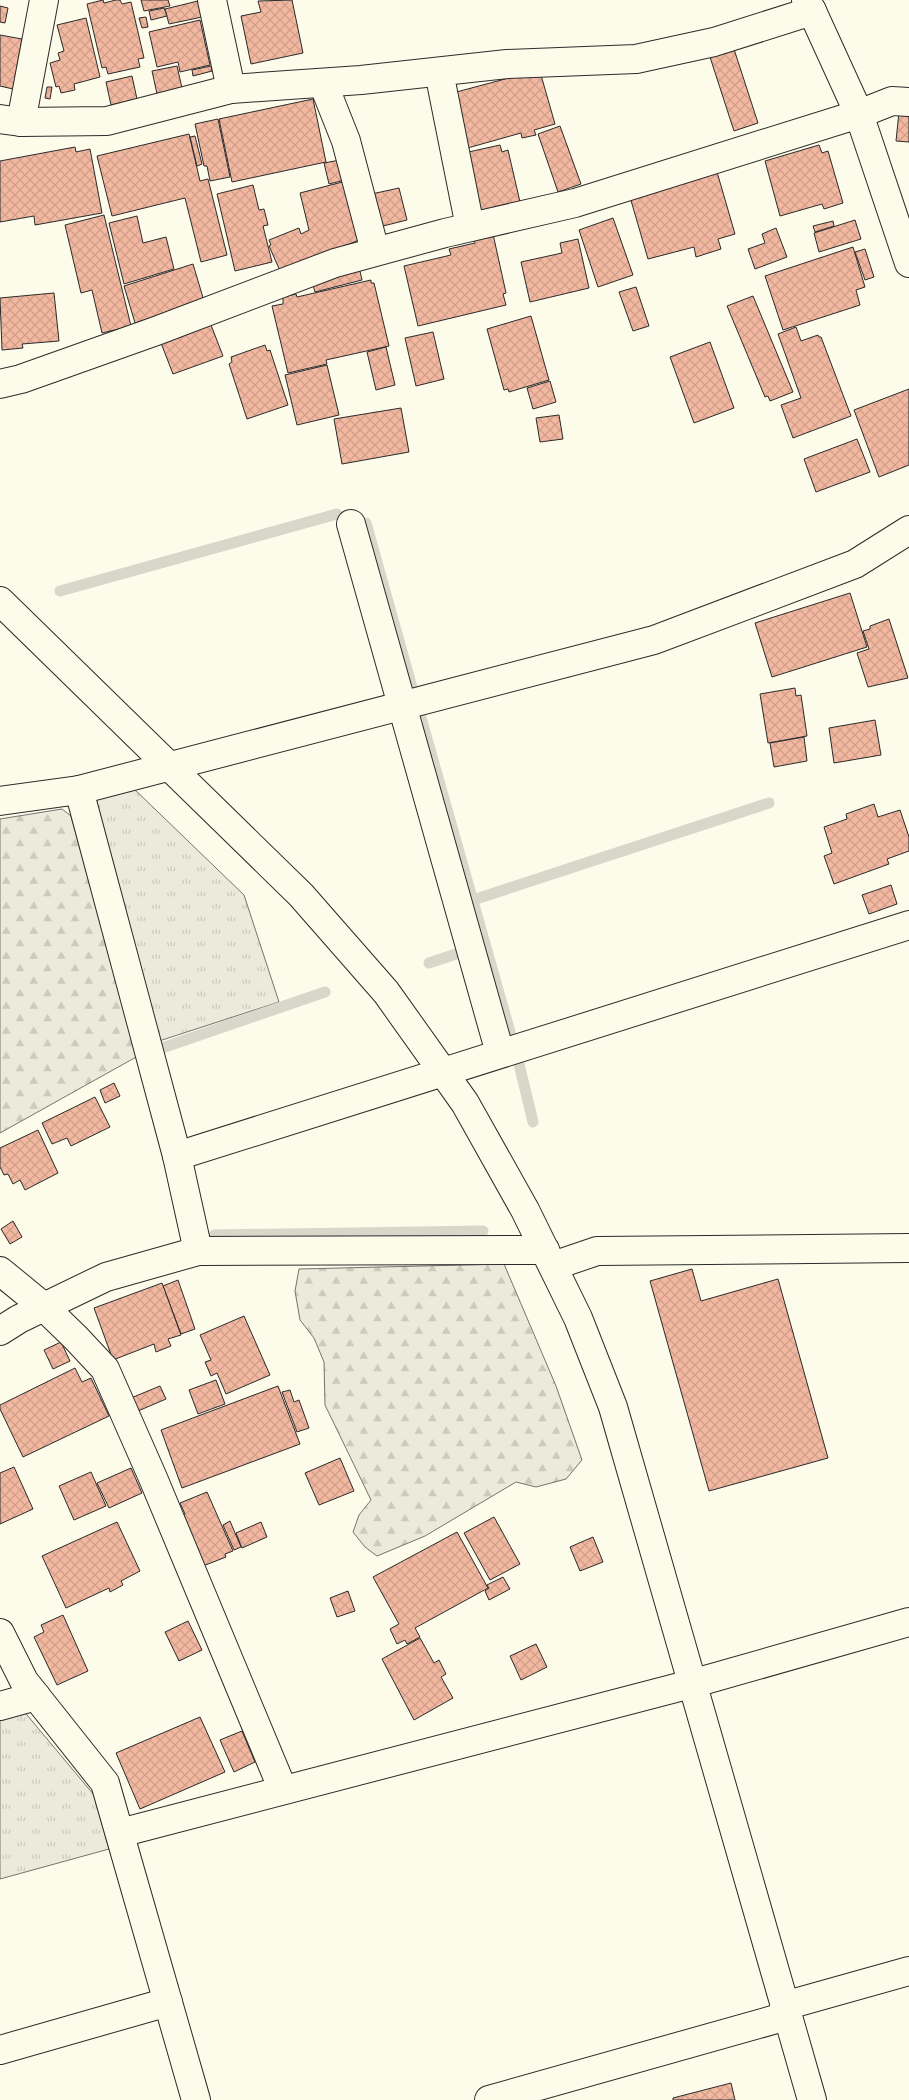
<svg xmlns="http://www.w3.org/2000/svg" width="909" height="2100" font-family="'Source Sans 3',sans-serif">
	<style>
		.grass { fill: url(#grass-tufts); stroke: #74746e }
		.forest { fill: url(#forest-firs); stroke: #74746e }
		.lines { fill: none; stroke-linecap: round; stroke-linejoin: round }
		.stream { stroke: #d8d7c9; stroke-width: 11 }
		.building { fill: url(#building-cross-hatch); stroke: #2b2b2b }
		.minor-casing { stroke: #2b2b2b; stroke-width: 30 }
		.tertiary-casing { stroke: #2b2b2b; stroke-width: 30 }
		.minor { stroke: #fdfbea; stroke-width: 28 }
		.tertiary { stroke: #fdfbea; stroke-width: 28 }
	</style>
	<defs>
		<pattern id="grass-tufts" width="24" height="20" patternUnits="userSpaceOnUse" patternTransform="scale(1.25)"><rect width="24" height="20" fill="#ecebdb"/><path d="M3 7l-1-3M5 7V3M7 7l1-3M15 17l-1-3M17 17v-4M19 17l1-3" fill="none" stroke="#cbcabc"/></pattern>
		<pattern id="forest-firs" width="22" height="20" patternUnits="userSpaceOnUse" patternTransform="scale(1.25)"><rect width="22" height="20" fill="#ecebdb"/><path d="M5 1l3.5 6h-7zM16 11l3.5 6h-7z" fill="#cbcabc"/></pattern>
		<pattern id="building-cross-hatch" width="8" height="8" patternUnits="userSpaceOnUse" patternTransform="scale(1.25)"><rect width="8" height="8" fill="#f2b8a0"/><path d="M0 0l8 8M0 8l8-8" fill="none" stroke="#d09e8a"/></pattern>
	</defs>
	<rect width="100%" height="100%" fill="#fdfbea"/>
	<g class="grass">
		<polygon points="130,785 244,895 279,1002 156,1042 92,797"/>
		<polygon points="22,1709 94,1795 109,1849 0,1879 0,1715"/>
	</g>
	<g class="forest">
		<polygon points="62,809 71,816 138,1056 0,1133 0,819"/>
		<polygon points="504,1264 556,1386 582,1460 566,1479 536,1487 516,1482 425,1536 377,1556 365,1547 353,1532 359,1515 371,1500 325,1405 324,1362 314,1338 300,1320 295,1291 299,1269"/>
	</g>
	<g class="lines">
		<g class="stream">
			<polyline points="366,523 413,691"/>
			<polyline points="60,591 337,514"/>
			<polyline points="420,714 510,1032"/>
			<polyline points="473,900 769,803"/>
			<polyline points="429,963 459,953"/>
			<polyline points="165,1047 325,992"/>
			<polyline points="519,1064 533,1122"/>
			<polyline points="214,1235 483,1231"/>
		</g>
	</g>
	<g class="building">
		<polygon points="103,0 104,3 116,0 120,0 122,4 131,2 144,58 138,59 140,67 108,74 106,67 102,68 87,4"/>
		<polygon points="141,0 168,0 170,6 144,11"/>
		<polygon points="292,0 303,53 251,64 241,16 261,12 258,1"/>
		<polygon points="198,1 202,17 169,24 165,9"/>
		<polygon points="0,6 8,8 5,23 0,22"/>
		<polygon points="164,8 167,16 151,20 149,11"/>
		<polygon points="146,17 148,27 142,28 139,18"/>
		<polygon points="86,18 100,77 74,84 75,90 61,93 59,86 56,87 50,63 60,60 58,53 64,51 57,25"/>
		<polygon points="200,20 210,65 180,72 178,62 157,67 149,32"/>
		<polygon points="0,35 22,39 13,89 0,86"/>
		<polygon points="733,46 758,123 734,131 709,54"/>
		<polygon points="177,66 182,88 157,94 152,71"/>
		<polygon points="211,66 212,71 193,76 192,70"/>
		<polygon points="535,71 537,77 541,75 555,124 534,130 536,135 522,138 521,133 464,149 449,94"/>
		<polygon points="132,76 137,99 111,105 106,82"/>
		<polygon points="47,87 52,87 50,99 45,98"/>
		<polygon points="313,99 326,162 232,182 219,119"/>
		<polygon points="899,112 909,113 909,142 896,141"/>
		<polygon points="218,119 230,177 210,181 207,166 204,166 195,124"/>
		<polygon points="560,126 581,184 558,192 538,134"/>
		<polygon points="189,134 200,181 208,179 227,255 201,262 185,198 112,216 97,156"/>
		<polygon points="195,136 202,164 197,166 190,137"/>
		<polygon points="500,145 502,152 508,150 520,202 478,212 464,153"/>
		<polygon points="819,145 822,153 828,151 843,203 824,209 822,204 780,216 765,161"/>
		<polygon points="75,147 76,152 90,149 102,213 35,225 34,216 0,222 0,161"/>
		<polygon points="340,160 345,180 329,184 324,163"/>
		<polygon points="717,172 735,234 718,239 721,249 696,257 694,247 648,259 630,197"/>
		<polygon points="350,180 361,239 281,273 269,246 271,245 269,240 299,228 301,234 309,230 300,193"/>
		<polygon points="253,185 259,210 264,209 268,225 263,226 272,262 235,271 217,194"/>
		<polygon points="399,188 407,220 375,228 367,195"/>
		<polygon points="104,215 131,326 102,333 92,290 81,293 65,225"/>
		<polygon points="137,216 143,243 166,237 174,269 124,284 109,223"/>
		<polygon points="613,218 633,275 598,287 579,230"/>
		<polygon points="855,220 861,239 819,252 814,233"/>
		<polygon points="833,221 834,226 815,232 813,226"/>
		<polygon points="776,228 787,257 755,269 748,249 765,243 762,234"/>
		<polygon points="493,234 506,293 503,294 506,305 418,326 404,266 451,255 449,249 475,243 474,238"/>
		<polygon points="578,239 589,288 530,302 521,262 562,253 560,243"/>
		<polygon points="853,247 865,287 856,290 860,305 783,330 765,276"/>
		<polygon points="865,249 874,277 865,280 855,252"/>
		<polygon points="193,264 204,301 135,323 124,286"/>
		<polygon points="359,267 362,280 315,292 313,285"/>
		<polygon points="371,280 371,283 374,283 389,346 326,360 327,364 288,373 272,306 283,304 283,297 296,294 297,297"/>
		<polygon points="636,287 649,326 633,331 619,292"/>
		<polygon points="54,293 59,341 22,344 23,348 2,350 0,298"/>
		<polygon points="753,296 793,392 770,401 768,396 765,397 727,306"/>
		<polygon points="531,316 549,380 509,392 508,389 504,390 487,329"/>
		<polygon points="211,325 223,356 173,374 161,343"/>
		<polygon points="796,327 801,341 818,335 819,337 821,337 851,416 793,438 781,405 801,398 778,334"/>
		<polygon points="433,332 444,379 416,386 405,338"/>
		<polygon points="710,342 734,408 694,423 670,357"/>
		<polygon points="265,345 267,351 270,350 288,405 247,419 229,364 232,362 231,357"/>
		<polygon points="386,347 395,385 376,390 367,352"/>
		<polygon points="327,365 339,415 297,425 285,375"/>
		<polygon points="550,381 556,402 533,409 527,388"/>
		<polygon points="909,389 909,465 879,477 854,410"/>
		<polygon points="401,408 409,452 342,464 334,419"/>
		<polygon points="559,415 563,439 540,442 536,418"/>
		<polygon points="857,439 870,472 816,492 804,459"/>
		<polygon points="850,593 867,647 772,677 755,623"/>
		<polygon points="889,619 908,678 868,687 857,653 869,649 863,631 870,629 870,626"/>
		<polygon points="795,688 796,696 801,695 807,736 768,743 760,694"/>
		<polygon points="875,720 881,755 834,763 829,728"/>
		<polygon points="804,737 807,761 774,767 770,743"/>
		<polygon points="874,804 878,817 900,810 909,837 909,851 887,859 889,864 834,884 824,856 832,853 824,827 847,819 846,814"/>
		<polygon points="891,885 897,904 869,914 862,895"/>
		<polygon points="114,1083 120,1096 105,1103 100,1090"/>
		<polygon points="95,1097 110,1127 71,1146 67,1138 52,1144 42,1123"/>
		<polygon points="38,1130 58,1173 25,1190 20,1180 13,1184 8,1174 4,1175 0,1167 0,1148"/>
		<polygon points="13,1221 22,1237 10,1244 1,1229"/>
		<polygon points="692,1269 701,1301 778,1279 828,1458 709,1491 650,1281"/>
		<polygon points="178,1280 195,1329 181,1334 163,1286"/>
		<polygon points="162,1283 181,1335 168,1339 171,1346 156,1352 154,1344 113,1360 94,1308"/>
		<polygon points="244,1316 270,1375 226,1394 217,1373 211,1376 205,1362 211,1360 200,1335"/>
		<polygon points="61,1342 70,1361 53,1369 44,1350"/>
		<polygon points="75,1368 82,1382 91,1378 109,1416 23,1457 0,1409 0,1405"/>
		<polygon points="216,1380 225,1404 198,1414 189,1390"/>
		<polygon points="160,1386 166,1399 138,1411 131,1398"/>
		<polygon points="278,1386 300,1444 182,1488 161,1430"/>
		<polygon points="290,1390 294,1402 299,1400 309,1428 297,1432 282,1392"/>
		<polygon points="340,1458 354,1491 319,1505 305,1473"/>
		<polygon points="14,1467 33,1509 0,1524 0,1473"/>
		<polygon points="131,1468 142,1493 109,1508 97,1483"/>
		<polygon points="91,1472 106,1506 74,1520 59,1486"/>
		<polygon points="207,1492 233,1551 225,1554 226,1557 203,1566 181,1516 185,1514 180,1503"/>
		<polygon points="494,1517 520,1564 490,1580 464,1533"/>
		<polygon points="230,1521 241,1547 234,1550 223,1525"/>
		<polygon points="117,1522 140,1571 121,1581 123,1585 110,1592 109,1588 66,1608 42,1556"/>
		<polygon points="261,1522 267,1537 242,1548 236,1533"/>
		<polygon points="457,1532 488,1588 415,1628 420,1637 407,1644 405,1640 397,1644 390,1629 399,1624 373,1577"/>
		<polygon points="593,1537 603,1562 580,1571 570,1547"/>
		<polygon points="503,1577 510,1589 489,1600 485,1591 489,1588 487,1585"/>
		<polygon points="348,1591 355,1611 337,1617 330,1598"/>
		<polygon points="63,1615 88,1671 57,1685 34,1637 44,1632 41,1625"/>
		<polygon points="188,1621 202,1650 179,1661 165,1632"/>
		<polygon points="420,1638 434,1663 439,1660 446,1674 441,1677 453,1698 414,1720 382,1659"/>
		<polygon points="536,1644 547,1667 521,1680 510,1656"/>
		<polygon points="200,1717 225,1772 140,1809 116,1753"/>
		<polygon points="242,1731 255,1762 234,1772 220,1740"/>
		<polygon points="731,2083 735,2100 673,2100 673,2098"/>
	</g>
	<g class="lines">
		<defs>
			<g id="minor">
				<polyline points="212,0 231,89"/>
				<polyline points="439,72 470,227"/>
				<polyline points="323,83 346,141 375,251"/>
				<polyline points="0,119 21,122 107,121 231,89 361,80 507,64 636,59 714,42 812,11"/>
				<polyline points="21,122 44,0"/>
				<polyline points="0,384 21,379 156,331 335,263 445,233 575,203 859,114 892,101 909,102"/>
				<polyline points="351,524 500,1053"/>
				<polyline points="79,790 654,640 855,564 909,530"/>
				<polyline points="0,801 79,790 177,1156 198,1251"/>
				<polyline points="177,1156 909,925"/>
				<polyline points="553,1266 597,1251 909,1248"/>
				<polyline points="0,1271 44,1307 76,1338 105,1369 153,1478 283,1790"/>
				<polyline points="0,1331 19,1319 106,1277 198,1251 545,1250"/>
				<polyline points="0,1633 24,1681 105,1783 196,2100"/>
				<polyline points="0,1706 36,1696"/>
				<polyline points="120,1833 691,1684 909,1622"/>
				<polyline points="784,2006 909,1971"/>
				<polyline points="0,2050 168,2002"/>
				<polyline points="489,2100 787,2016"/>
			</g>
			<g id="tertiary">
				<polyline points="806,0 812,11 859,114 909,263"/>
				<polyline points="0,601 301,895 386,992 465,1103 525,1210 578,1318 613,1407 812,2100"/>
			</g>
		</defs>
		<use href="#minor" class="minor-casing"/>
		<use href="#tertiary" class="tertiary-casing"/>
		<use href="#minor" class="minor"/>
		<use href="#tertiary" class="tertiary"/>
	</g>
</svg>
